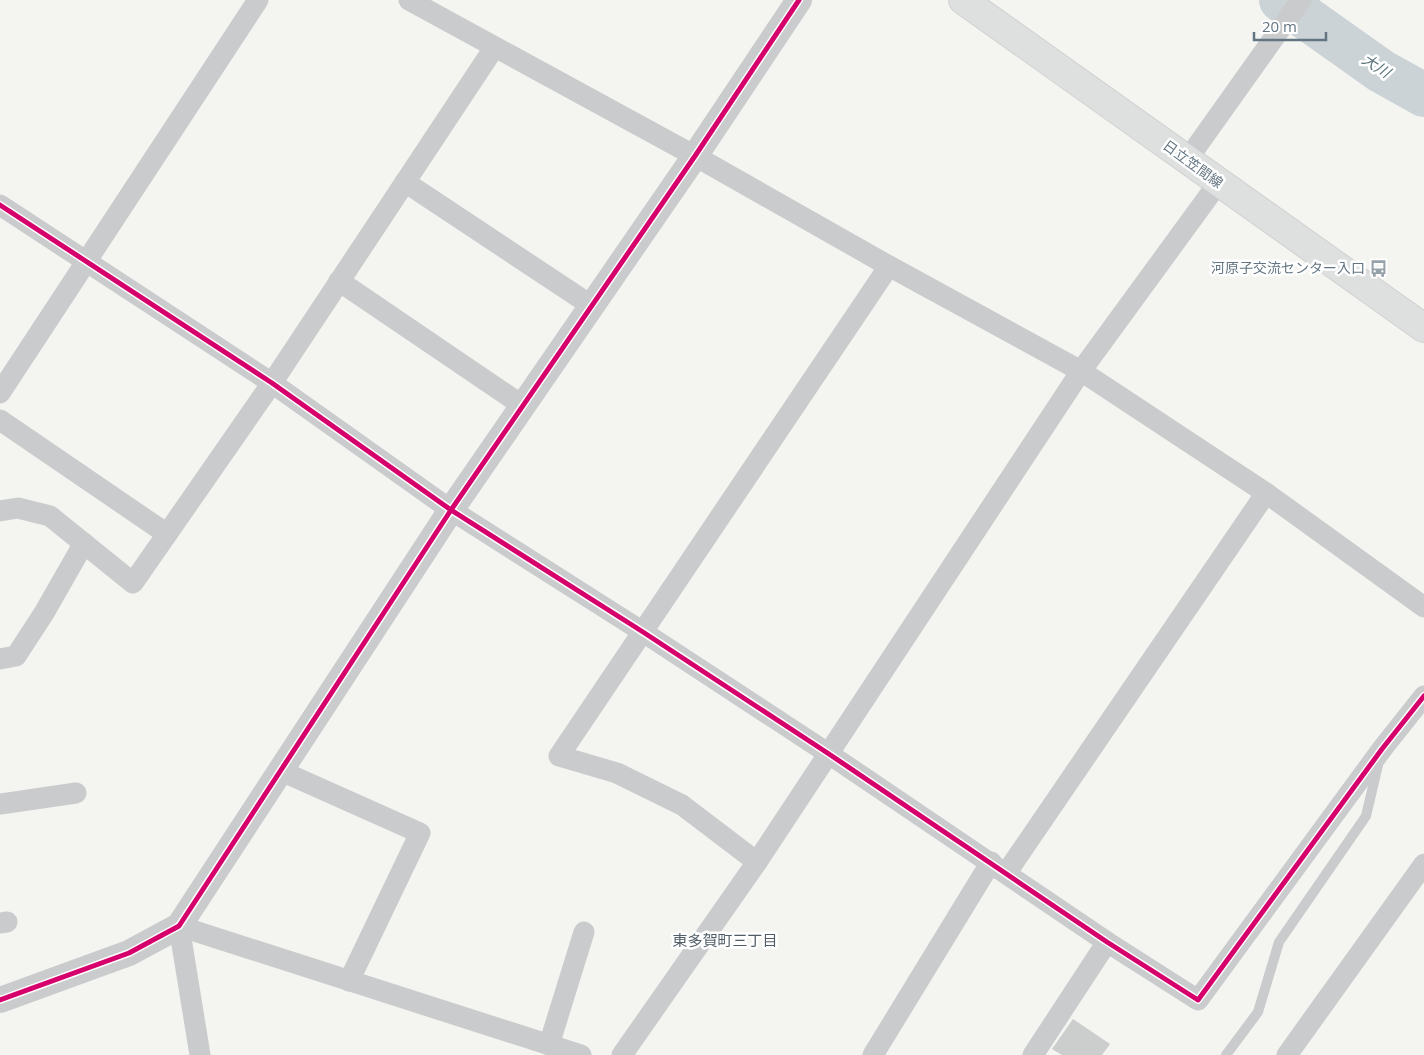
<svg xmlns="http://www.w3.org/2000/svg" width="1424" height="1055" font-family="'Open Sans','Noto Sans JP',sans-serif">
	<style>
		.lines { fill: none; stroke-linecap: round; stroke-linejoin: round }
		.river { stroke: #cbd3d6; stroke-width: 44 }
		.building { fill: #cccece }
		.primary-casing { stroke: #d1d1d1; stroke-width: 30 }
		.service { stroke: #cacbcc; stroke-width: 10 }
		.minor { stroke: #cacbcc; stroke-width: 21 }
		.tertiary { stroke: #cacbcc; stroke-width: 26 }
		.primary { stroke: #dedfdf; stroke-width: 28 }
		.cycleway-casing { stroke: #fff; stroke-width: 8 }
		.cycleway { stroke: #d6006c; stroke-width: 5 }
		.labels { text-anchor: middle; stroke-width: 5; stroke-linejoin: round; paint-order: stroke }
		.street-label { font-size: 14px; fill: #637582; stroke: #fff }
		.poi-label { font-size: 14px; fill: #637582; stroke: #fff; text-anchor: end }
		.water-label { font-size: 15px; font-style: italic; fill: #5f777f; stroke: #fff }
		.neighbourhood-label { font-size: 15px; fill: #515e67; stroke: #fff }
	</style>
	<rect width="100%" height="100%" fill="#f4f4f1"/>
	<g class="lines">
		<polyline class="river" points="1281,0 1381,71 1424,95"/>
	</g>
	<polygon class="building" points="1073,1019 1110,1044 1102,1055 1062,1055 1052,1049"/>
	<g class="lines">
		<defs>
			<polyline id="primary" points="963,0 1424,328"/>
		</defs>
		<use href="#primary" class="primary-casing"/>
		<polyline class="service" points="1226,1055 1258,1012 1279,942 1366,816 1378,765"/>
		<g class="minor">
			<polyline points="409,0 695,156 889,266 1081,371 1266,493 1424,607"/>
			<polyline points="1187,160 1301,0"/>
			<polyline points="405,182 592,306"/>
			<polyline points="0,205 272,383 451,510 643,632 829,754 1107,942 1198,1000 1382,749 1424,696"/>
			<polyline points="339,281 523,406"/>
			<polyline points="0,393 258,0"/>
			<polyline points="0,420 167,534"/>
			<polyline points="0,511 18,508 50,516 133,583 272,383 494,48"/>
			<polyline points="0,659 16,656 44,613 84,543"/>
			<polyline points="281,771 420,833 349,981"/>
			<polyline points="0,804 76,793"/>
			<polyline points="757,862 682,805 617,773 559,756 889,266"/>
			<polyline points="1007,872 1266,493"/>
			<polyline points="0,923 7,922"/>
			<polyline points="549,1045 584,932"/>
			<polyline points="200,1055 179,926 581,1055"/>
			<polyline points="622,1055 757,862 1081,371 1219,182"/>
			<polyline points="873,1055 991,862"/>
			<polyline points="1033,1055 1107,942"/>
			<polyline points="1287,1055 1424,864"/>
		</g>
		<polyline class="tertiary" points="0,1000 129,953 179,926 451,510 695,156 799,0"/>
		<use href="#primary" class="primary"/>
		<defs>
			<g id="cycleway">
				<polyline points="0,205 272,383 451,510 643,632 829,754 1107,942 1198,1000 1382,749 1424,696"/>
				<polyline points="0,1000 129,953 179,926 451,510 695,156 799,0"/>
			</g>
		</defs>
		<use href="#cycleway" class="cycleway-casing"/>
		<use href="#cycleway" class="cycleway"/>
	</g>
	<defs>
		<symbol id="bus-bare" viewBox="-9 -9 18 18"><path d="M-5-6H5V4H4V6H2V4H-2V6H-4V4H-5ZM-3.5-4V0h7V-4ZM-3.5 1.2v1.5H-2V1.2ZM2 1.2v1.5H3.5V1.2Z" fill="#96a1a9" stroke="#fff" stroke-width="2.5" paint-order="stroke"/></symbol>
	</defs>
	<g fill-rule="evenodd">
		<use href="#bus-bare" x="1366" y="256" width="25" height="25"/>
	</g>
	<g class="labels">
		<g class="street-label">
			<text transform="translate(1193 164) rotate(36)" y="5">日立笠間線</text>
		</g>
		<g class="poi-label">
			<text x="1365" y="273">河原子交流センター入口</text>
		</g>
		<g class="water-label">
			<text transform="translate(1376 66) rotate(33)" y="5">大川</text>
		</g>
		<g class="neighbourhood-label">
			<text x="725" y="946">東多賀町三丁目</text>
		</g>
	</g>
	<path d="M1254 32v8h72v-8" fill="none" stroke="#637582" stroke-width="2.5"/>
	<text x="1262" y="32" font-size="15" fill="#637582" stroke="#ffffff" stroke-width="4" paint-order="stroke">20 m</text>
</svg>
